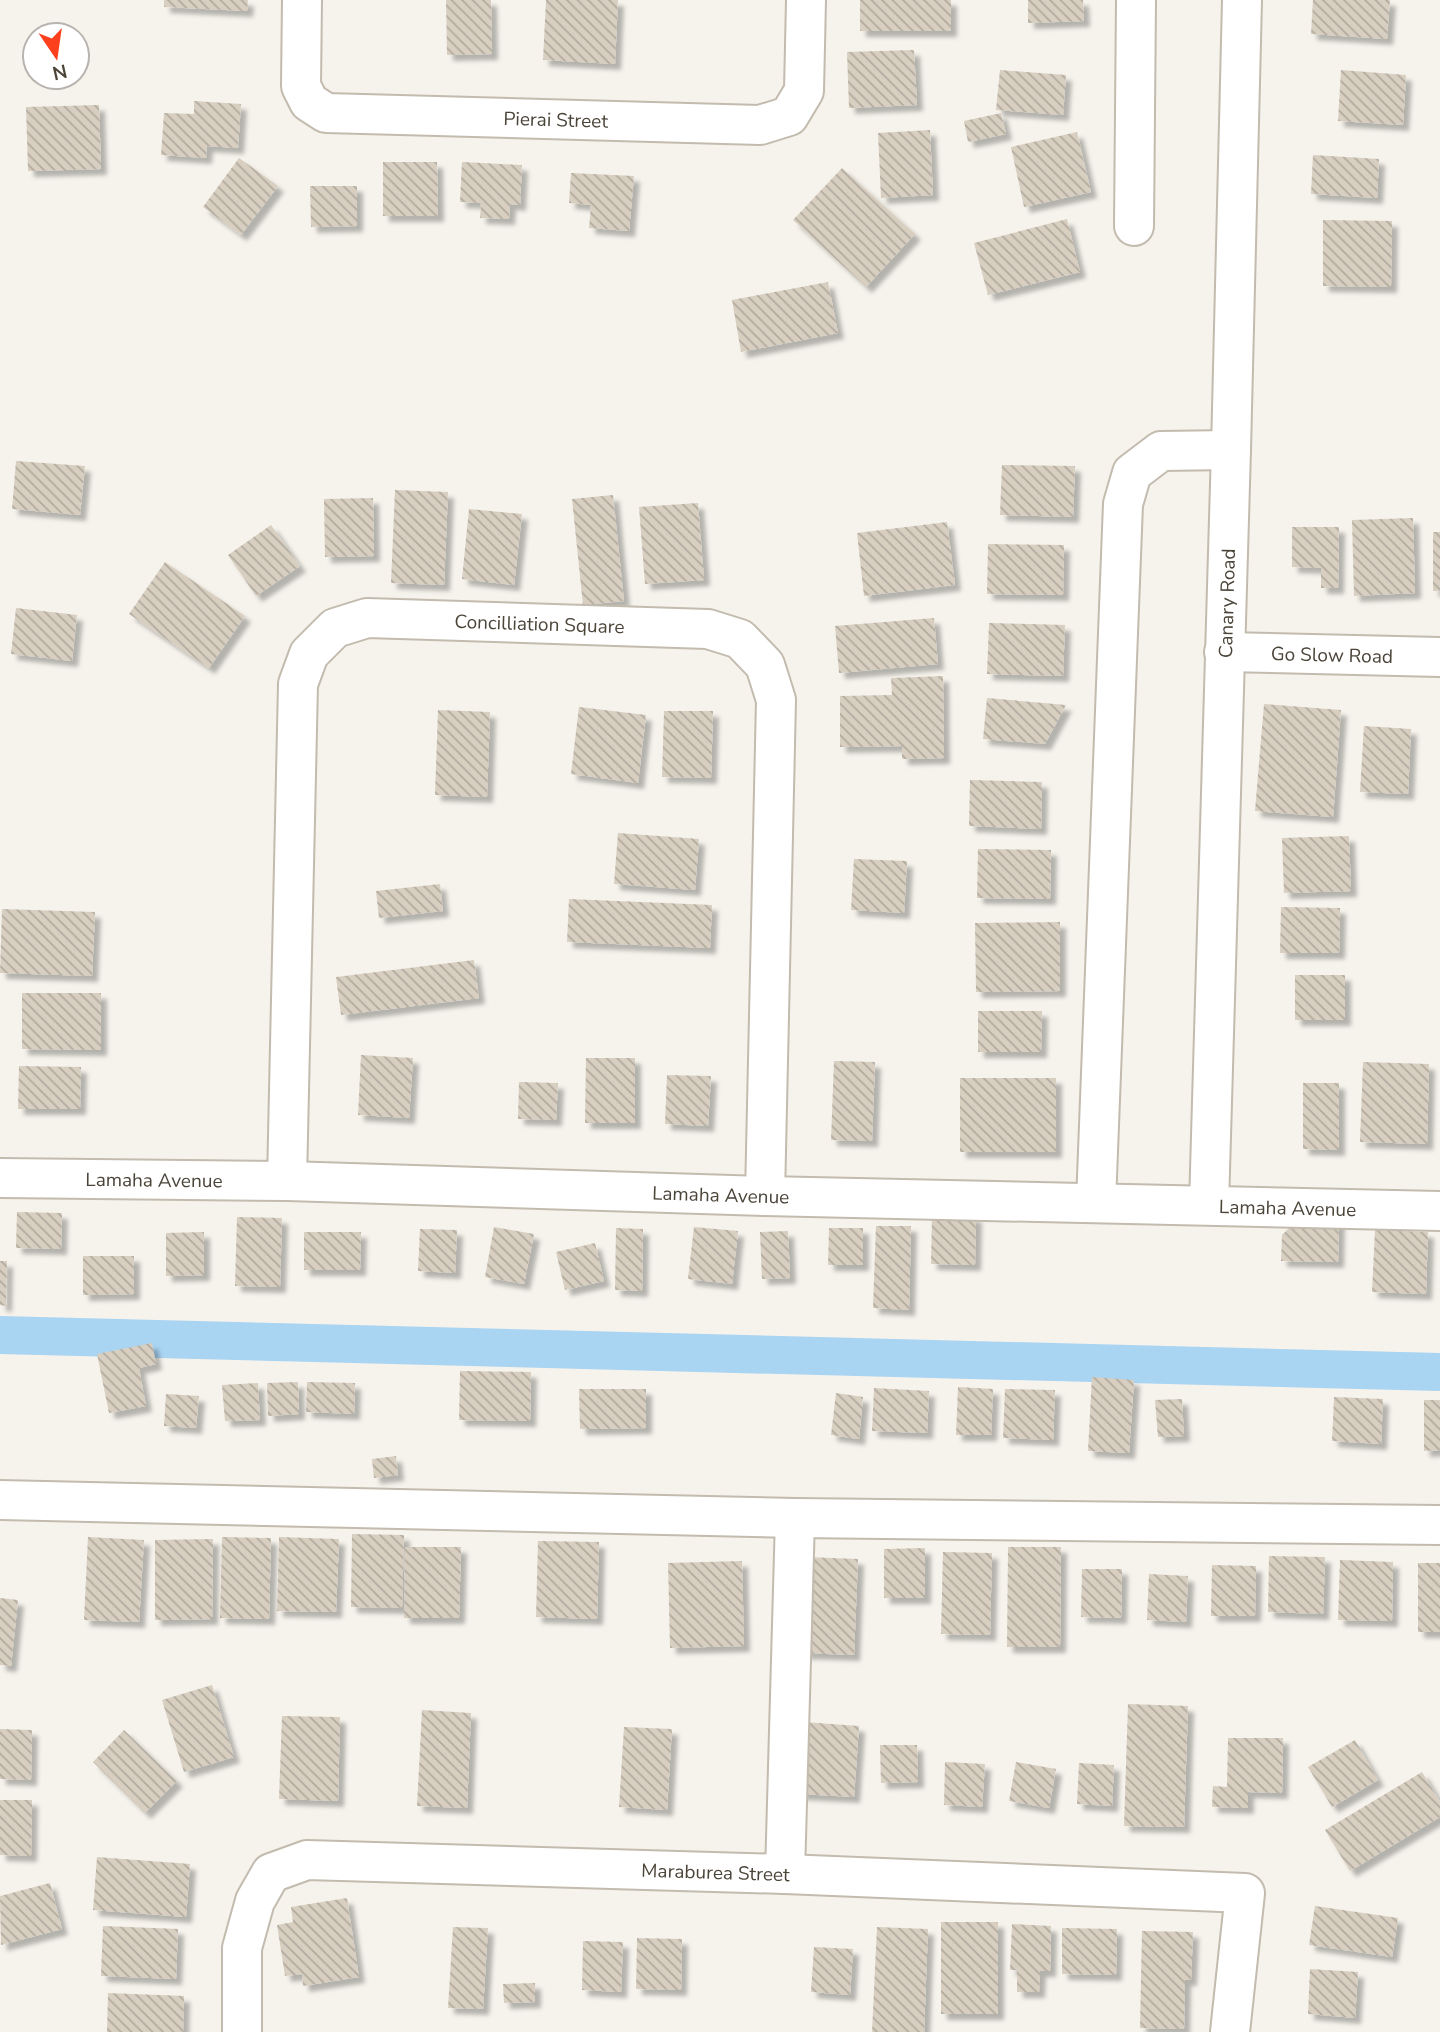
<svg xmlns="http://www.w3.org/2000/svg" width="1440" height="2032" font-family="'Nunito Sans',sans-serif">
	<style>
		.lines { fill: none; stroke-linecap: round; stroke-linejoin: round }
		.canal { stroke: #a9d4f2; stroke-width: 38 }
		.building { fill: url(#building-back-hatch); filter: url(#shadow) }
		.minor-casing { stroke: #c2bbae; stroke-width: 42 }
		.minor { stroke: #fff; stroke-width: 38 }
		.labels { text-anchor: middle; stroke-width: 5; stroke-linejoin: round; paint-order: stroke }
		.street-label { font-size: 19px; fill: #4b4439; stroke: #fff }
	</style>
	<defs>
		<pattern id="building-back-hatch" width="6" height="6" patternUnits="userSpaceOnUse" patternTransform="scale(1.75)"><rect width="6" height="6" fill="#d8cfc1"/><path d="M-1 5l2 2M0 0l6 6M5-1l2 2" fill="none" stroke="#b1aa9e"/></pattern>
		<filter id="shadow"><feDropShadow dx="6" dy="6" stdDeviation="2" flood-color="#0004"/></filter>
	</defs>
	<rect width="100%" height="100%" fill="#f6f3ec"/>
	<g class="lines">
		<polyline class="canal" points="0,1335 1440,1372"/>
	</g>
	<g class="building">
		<polygon points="164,0 248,0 247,11 164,7"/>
		<polygon points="446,0 491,0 492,54 447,55"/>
		<polygon points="546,0 618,0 615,64 543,60"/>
		<rect x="860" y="0" width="91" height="31"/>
		<polygon points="1028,0 1083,0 1084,21 1028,23"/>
		<polygon points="1313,0 1390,0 1387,39 1311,34"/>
		<polygon points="914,50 917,105 849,108 847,52"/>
		<polygon points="1000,70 1066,75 1063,115 996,110"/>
		<polygon points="1341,70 1406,75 1403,125 1338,121"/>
		<polygon points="194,101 241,104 238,148 207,146 206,158 161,155 164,113 194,114"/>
		<polygon points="99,105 101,169 28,171 26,107"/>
		<polygon points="1001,113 1006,134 968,142 964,121"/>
		<polygon points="930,130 933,195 881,198 878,133"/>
		<polygon points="1077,132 1091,192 1024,207 1011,147"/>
		<polygon points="1313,155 1379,159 1377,198 1311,194"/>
		<polygon points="239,158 278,186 241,235 203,207"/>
		<polygon points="383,162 437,162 438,216 383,216"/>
		<polygon points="462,162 522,165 520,205 510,204 509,219 480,218 481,203 460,202"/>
		<polygon points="842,168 915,234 866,287 793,220"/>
		<polygon points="571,173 634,176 629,231 589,228 591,205 569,203"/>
		<polygon points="310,186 357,186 357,226 311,227"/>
		<polygon points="1067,219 1080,272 988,295 974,243"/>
		<polygon points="1323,220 1392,221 1391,287 1323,286"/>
		<polygon points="828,282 838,333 741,352 732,300"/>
		<polygon points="16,461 85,466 80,515 12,509"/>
		<polygon points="1002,465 1075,466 1073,517 1000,515"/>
		<polygon points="395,490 448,492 444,585 391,583"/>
		<polygon points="613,495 624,601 583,605 572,499"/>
		<polygon points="373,498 374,556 325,557 324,499"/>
		<polygon points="698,503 704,580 645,584 639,507"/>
		<polygon points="469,509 522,514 514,585 462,579"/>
		<polygon points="1413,518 1415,593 1354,596 1352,520"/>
		<polygon points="947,522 955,585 864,596 857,533"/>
		<polygon points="271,525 300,566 256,596 228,555"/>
		<polygon points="1292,527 1339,527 1338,588 1321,588 1321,568 1292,567"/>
		<rect x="1433" y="532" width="7" height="59"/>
		<polygon points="988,544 1064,545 1063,595 987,594"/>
		<polygon points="165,562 245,616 209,668 129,614"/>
		<polygon points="16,608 77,615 72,661 11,654"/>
		<polygon points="934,618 938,664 839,673 835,626"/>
		<polygon points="989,623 1065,625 1063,676 987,674"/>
		<polygon points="943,676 944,758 902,759 902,746 840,747 840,696 892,695 891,678"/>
		<polygon points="987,698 1066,705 1045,744 983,739"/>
		<polygon points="1264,704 1341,710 1333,817 1255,811"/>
		<polygon points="579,707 646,715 638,783 571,774"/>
		<polygon points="438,710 490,712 487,797 435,795"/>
		<polygon points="664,711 713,711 711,778 662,777"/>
		<polygon points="1364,726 1411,729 1408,794 1360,792"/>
		<polygon points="970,780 1042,782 1041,829 969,826"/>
		<polygon points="618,833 699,839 695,890 614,884"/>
		<polygon points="1349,836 1351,891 1284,893 1282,838"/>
		<polygon points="978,849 1051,850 1050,899 977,898"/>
		<polygon points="854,859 907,861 904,913 851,910"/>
		<polygon points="440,884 443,911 379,918 376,891"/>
		<polygon points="569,899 712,905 710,948 567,942"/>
		<polygon points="1281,907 1340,908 1339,953 1280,953"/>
		<polygon points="2,909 95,912 92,976 0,973"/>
		<polygon points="1060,922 1060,991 976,992 975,923"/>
		<polygon points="474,960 479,998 341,1015 336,977"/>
		<rect x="1295" y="975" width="50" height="45"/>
		<polygon points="22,993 101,993 101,1050 22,1049"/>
		<polygon points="978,1011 1042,1011 1041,1052 978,1052"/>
		<polygon points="361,1055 413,1058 409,1118 358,1115"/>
		<polygon points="586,1058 635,1058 635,1123 585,1123"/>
		<polygon points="834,1061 875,1062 872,1141 831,1140"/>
		<polygon points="1363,1062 1429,1064 1427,1144 1360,1142"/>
		<polygon points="19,1066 81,1067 80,1109 18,1109"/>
		<polygon points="667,1075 711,1076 708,1126 665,1124"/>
		<rect x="960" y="1078" width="96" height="74"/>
		<polygon points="519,1082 558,1083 556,1120 518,1119"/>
		<polygon points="1303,1083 1339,1083 1339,1150 1303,1149"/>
		<polygon points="17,1212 62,1213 61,1249 16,1248"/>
		<polygon points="1289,1214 1339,1215 1338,1262 1281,1261 1282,1235 1288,1229"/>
		<polygon points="932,1215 976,1216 975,1265 931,1264"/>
		<polygon points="237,1217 282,1218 280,1287 235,1286"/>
		<polygon points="876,1226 911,1226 909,1310 873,1308"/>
		<polygon points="494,1227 534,1234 524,1284 485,1277"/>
		<polygon points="694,1227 738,1231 732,1284 688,1279"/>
		<polygon points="616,1228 643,1229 642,1291 615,1290"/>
		<polygon points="829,1228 863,1228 863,1265 828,1265"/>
		<polygon points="420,1229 457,1230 455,1273 418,1271"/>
		<polygon points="1375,1230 1428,1232 1426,1294 1372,1292"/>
		<polygon points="788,1231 790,1278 762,1279 760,1232"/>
		<polygon points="204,1232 204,1275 166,1276 166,1233"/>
		<polygon points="304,1232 361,1232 360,1270 304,1270"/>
		<polygon points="595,1243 604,1281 565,1290 556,1252"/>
		<polygon points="83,1256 134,1256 134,1294 83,1295"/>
		<polygon points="0,1261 7,1261 6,1306 0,1305"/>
		<polygon points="152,1343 156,1364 139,1368 146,1406 109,1413 97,1354"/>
		<polygon points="460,1371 531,1372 530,1421 459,1420"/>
		<polygon points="1092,1377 1134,1380 1129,1453 1088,1451"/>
		<polygon points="298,1382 299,1414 268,1416 267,1383"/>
		<polygon points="307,1382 355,1383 354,1414 306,1412"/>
		<polygon points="258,1383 260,1420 225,1421 222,1385"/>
		<polygon points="958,1387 993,1389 991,1435 956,1435"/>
		<polygon points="874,1388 929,1391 927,1433 872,1431"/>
		<polygon points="579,1389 646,1389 646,1428 580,1429"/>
		<polygon points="1005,1389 1055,1390 1053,1440 1003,1438"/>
		<polygon points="836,1393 863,1397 859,1439 831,1435"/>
		<polygon points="166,1394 199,1396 196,1428 164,1426"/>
		<polygon points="1334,1397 1383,1399 1381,1444 1332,1441"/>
		<polygon points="1182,1399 1184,1436 1158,1437 1155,1400"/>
		<polygon points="1424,1400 1440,1400 1440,1450 1424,1451"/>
		<polygon points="396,1456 398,1475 374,1478 372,1459"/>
		<polygon points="352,1534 404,1535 402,1608 351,1607"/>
		<polygon points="88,1537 144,1540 139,1622 84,1620"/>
		<polygon points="222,1537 271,1538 269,1619 220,1618"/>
		<polygon points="279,1537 339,1539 336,1612 277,1611"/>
		<polygon points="213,1539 212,1619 155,1620 155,1540"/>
		<polygon points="538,1541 599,1542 597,1619 536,1617"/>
		<polygon points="405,1547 461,1547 459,1618 404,1618"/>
		<polygon points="1008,1547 1061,1547 1060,1647 1007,1647"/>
		<polygon points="925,1548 925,1598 884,1598 884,1549"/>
		<polygon points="943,1552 992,1553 990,1635 941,1634"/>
		<polygon points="1269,1556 1325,1557 1323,1614 1268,1612"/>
		<polygon points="806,1557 858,1559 854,1655 803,1653"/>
		<polygon points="1340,1560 1393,1562 1392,1621 1338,1620"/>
		<polygon points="742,1561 744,1646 670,1648 668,1563"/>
		<rect x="1418" y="1563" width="22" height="69"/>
		<polygon points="1212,1565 1256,1566 1255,1616 1211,1616"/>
		<polygon points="1082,1569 1122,1569 1121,1618 1081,1617"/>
		<polygon points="1149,1574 1188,1576 1186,1622 1147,1620"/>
		<polygon points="0,1598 18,1600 11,1666 0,1665"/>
		<polygon points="212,1685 234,1757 184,1772 162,1700"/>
		<polygon points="1128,1704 1188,1706 1184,1827 1124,1826"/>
		<polygon points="422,1710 471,1713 467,1808 417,1806"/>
		<polygon points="282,1716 340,1717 338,1801 279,1799"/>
		<polygon points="804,1722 859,1726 854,1797 799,1794"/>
		<polygon points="624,1727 672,1729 667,1810 619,1807"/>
		<polygon points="0,1729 32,1730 31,1780 0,1779"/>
		<polygon points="124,1730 177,1781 145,1813 93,1762"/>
		<polygon points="1228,1738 1283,1738 1282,1793 1248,1792 1248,1808 1212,1807 1213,1786 1227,1787"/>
		<polygon points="1355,1740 1378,1780 1332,1807 1308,1767"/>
		<polygon points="880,1745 917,1745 918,1782 881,1783"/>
		<polygon points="945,1762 985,1764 982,1807 944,1805"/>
		<polygon points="1016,1762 1056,1769 1049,1808 1009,1801"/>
		<polygon points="1079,1763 1114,1765 1112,1806 1077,1804"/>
		<polygon points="1422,1772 1440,1802 1440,1817 1350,1871 1325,1830"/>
		<polygon points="0,1800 32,1800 31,1856 0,1855"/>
		<polygon points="97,1857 190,1864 186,1917 93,1910"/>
		<polygon points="50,1883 62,1929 1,1945 0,1896"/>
		<polygon points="347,1898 359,1977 303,1986 302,1974 285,1976 277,1925 293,1922 291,1907"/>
		<polygon points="1315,1906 1398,1918 1392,1957 1309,1945"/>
		<rect x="941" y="1922" width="57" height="92"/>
		<polygon points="1012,1924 1051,1926 1050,1971 1040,1971 1039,1992 1017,1992 1017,1970 1010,1970"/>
		<polygon points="103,1926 178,1929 176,1979 101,1976"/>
		<polygon points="453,1927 488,1928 483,2009 448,2008"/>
		<polygon points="877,1927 928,1929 924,2032 872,2032"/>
		<polygon points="1062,1928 1117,1929 1116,1975 1062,1974"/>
		<polygon points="1142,1931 1193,1932 1191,1980 1185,1980 1184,2029 1140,2028"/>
		<polygon points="637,1938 682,1939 681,1990 636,1989"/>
		<polygon points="583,1941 623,1942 621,1992 582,1990"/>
		<polygon points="814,1947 853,1949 850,1995 811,1992"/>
		<polygon points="1310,1969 1358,1972 1355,2018 1308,2014"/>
		<polygon points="535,1983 535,2002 504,2003 503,1984"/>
		<polygon points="108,1993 184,1996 183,2032 107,2032"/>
	</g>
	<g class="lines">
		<defs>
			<g id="minor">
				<path id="s1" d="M 302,0 L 301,86 L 309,102 L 326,113 L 760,125 L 789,116 L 804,91 L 806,0"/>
				<polyline points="1134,226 1136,0"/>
				<path id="s2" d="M 1224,652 L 1440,657"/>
				<path id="s3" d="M 0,1178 L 287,1181 L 765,1196 L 1440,1211"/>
				<path id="s4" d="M 287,1181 L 298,684 L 309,654 L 335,628 L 367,618 L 708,629 L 740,639 L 765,665 L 776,700 L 765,1196"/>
				<polyline points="1096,1203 1123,504 1132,473 1161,451 1231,450"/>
				<path id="s5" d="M 1209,1205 L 1231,450 L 1242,0"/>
				<polyline points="0,1500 795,1518 1440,1525"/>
				<polyline points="785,1874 795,1518"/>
				<path id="s6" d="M 242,2032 L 242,1948 L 255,1901 L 271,1873 L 307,1860 L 785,1874 L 1245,1893 L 1230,2032"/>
			</g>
		</defs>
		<use href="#minor" class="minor-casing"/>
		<use href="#minor" class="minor"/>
	</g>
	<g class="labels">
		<g class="street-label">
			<text dy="7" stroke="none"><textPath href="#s1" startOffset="354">Pierai Street</textPath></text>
			<text dy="7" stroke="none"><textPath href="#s5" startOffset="602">Canary Road</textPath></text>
			<text dy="7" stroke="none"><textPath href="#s4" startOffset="772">Concilliation Square</textPath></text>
			<text dy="7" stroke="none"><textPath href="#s2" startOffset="108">Go Slow Road</textPath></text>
			<text dy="7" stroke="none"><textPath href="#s3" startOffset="154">Lamaha Avenue</textPath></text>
			<text dy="7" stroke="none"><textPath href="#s3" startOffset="721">Lamaha Avenue</textPath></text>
			<text dy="7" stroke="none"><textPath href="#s3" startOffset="1288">Lamaha Avenue</textPath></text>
			<text dy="7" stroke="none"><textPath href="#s6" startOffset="612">Maraburea Street</textPath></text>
		</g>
	</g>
	<g transform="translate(56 56) rotate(167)"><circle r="33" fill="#ffffff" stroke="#b7b4b0" stroke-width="2"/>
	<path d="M0-5L12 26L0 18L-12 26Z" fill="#fc3f1d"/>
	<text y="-10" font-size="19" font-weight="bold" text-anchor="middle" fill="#4b4439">N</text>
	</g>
</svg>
